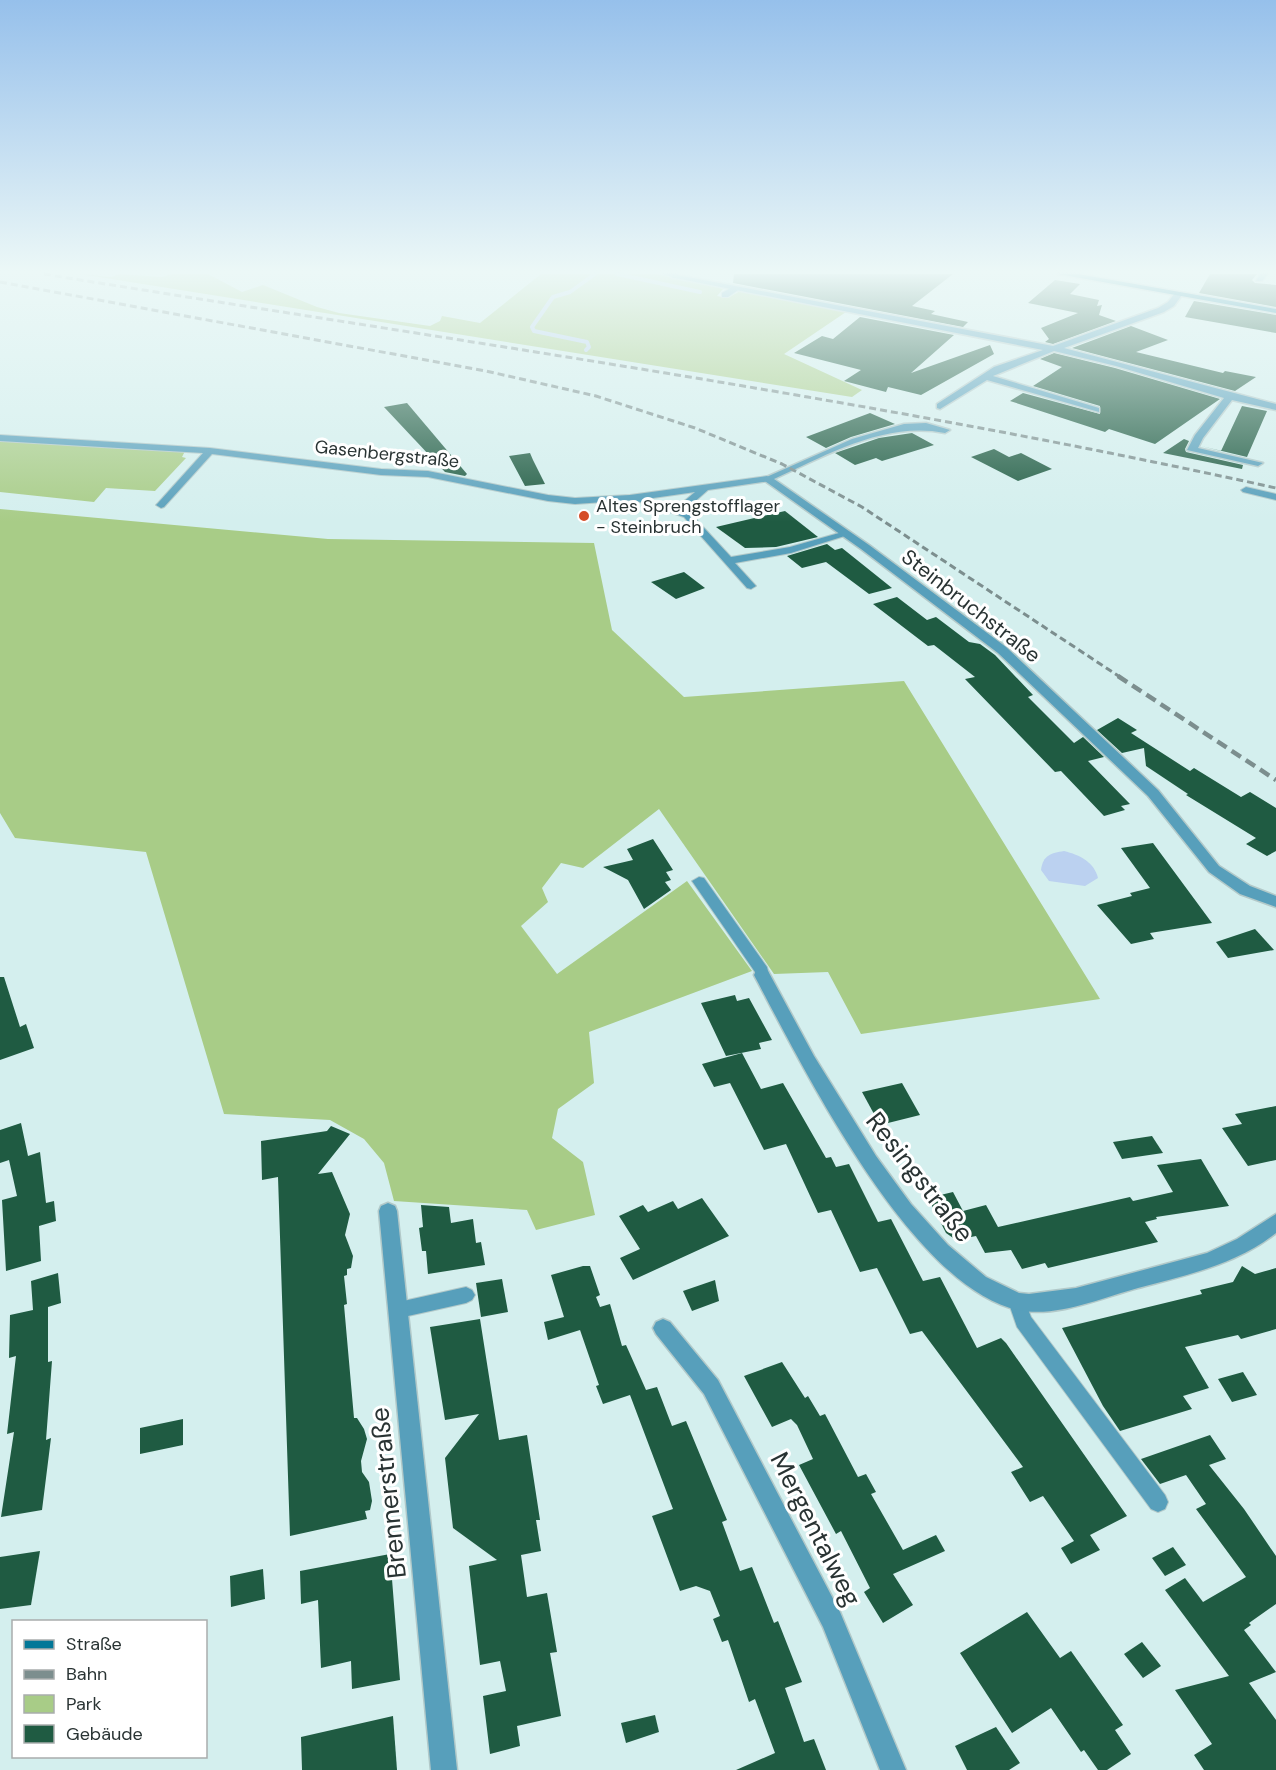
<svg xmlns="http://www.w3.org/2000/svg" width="1276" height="1770" font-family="'DM Sans',sans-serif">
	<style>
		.green { fill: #a8cc87 }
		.water { fill: #bbd1f0 }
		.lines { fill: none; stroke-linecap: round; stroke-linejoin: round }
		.stream { stroke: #bbd1f0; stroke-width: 4 }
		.building { fill: #1f5b42 }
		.service-casing { stroke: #b2c9c9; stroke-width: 2 }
		.minor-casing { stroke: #b2c9c9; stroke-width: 3 }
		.secondary-casing { stroke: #b2c9c9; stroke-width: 3 }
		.service { fill: #579fbb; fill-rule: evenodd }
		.minor { fill: #579fbb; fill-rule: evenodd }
		.secondary { fill: #017798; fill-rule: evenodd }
		.rail-far1 { stroke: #7c8e8e; stroke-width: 3; stroke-dasharray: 7 4; stroke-linecap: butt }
		.rail { stroke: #7c8e8e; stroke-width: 4.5; stroke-dasharray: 11 6; stroke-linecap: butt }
		.poi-dot { fill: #d54c27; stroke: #fff; stroke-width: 2 }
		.labels { text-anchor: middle; stroke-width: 6; stroke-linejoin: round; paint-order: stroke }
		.far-street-label { font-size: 18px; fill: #293333; stroke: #fff }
		.far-poi-label { font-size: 18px; fill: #293333; stroke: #fff; text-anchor: start }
		.street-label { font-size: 21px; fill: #293333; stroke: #fff }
		.near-street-label { font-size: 26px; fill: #293333; stroke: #fff }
	</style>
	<rect width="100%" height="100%" fill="#d4efee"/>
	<g class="green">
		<polygon points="80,274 111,277 119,274 162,277 172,274 208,274 242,292 263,285 317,307 339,313 430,326 440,321 442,316 480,323 541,274 656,274 717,287 723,289 717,296 728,298 740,291 846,312 784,354 862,390 852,397"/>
		<polygon points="0,441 185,451 182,457 186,458 155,491 106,488 94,502 0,492"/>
		<polygon points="0,509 328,539 594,543 612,630 684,697 904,681 1100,999 861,1034 828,972 774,974 659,809 583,868 561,863 542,888 548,902 521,926 557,974 687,881 752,971 589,1032 594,1083 558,1109 552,1138 583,1162 595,1215 536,1230 527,1210 394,1201 384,1163 364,1139 330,1120 224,1114 146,852 15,838 0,813"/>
	</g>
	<path class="water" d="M 1064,851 C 1080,855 1094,862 1098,878 L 1085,886 L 1049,881 L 1041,870 C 1043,855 1051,853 1064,851 Z"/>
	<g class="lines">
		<g class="stream">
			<polyline points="617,274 700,292"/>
			<polyline points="586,350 589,347 587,342 534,331 532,327 553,297 570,292 595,274"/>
		</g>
	</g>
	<g class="building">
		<polygon points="734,274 953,274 912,306 935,311 931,314 968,322 963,327 733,283"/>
		<polygon points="1210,274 1257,274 1252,280 1255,283 1276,285 1276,307 1199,293"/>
		<polygon points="1055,280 1080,284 1070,294 1099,300 1097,306 1102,305 1099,315 1116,321 1053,344 1045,342 1049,339 1041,328 1078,313 1028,303"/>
		<polygon points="1194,301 1276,315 1276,333 1185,317"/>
		<polygon points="860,317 954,335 911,373 990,345 994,354 921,395 888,387 886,392 844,381 861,370 794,353 822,336 833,339"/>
		<polygon points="1131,326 1168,340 1136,352 1223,373 1225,371 1256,377 1235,391 1072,348"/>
		<polygon points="1054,353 1115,368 1220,399 1155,444 1109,429 1105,432 1010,401 1023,393 1100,414 1100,406 1033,386 1062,367 1040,359"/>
		<polygon points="407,403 467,474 465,476 445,472 384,407"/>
		<polygon points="1242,406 1267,411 1247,457 1201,446 1221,451"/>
		<polygon points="870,413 895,424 851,437 826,448 806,437"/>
		<polygon points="912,433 934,445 882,461 876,458 855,465 835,453 879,438"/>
		<polygon points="1184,439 1189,441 1185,449 1186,452 1243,465 1242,469 1163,453"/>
		<polygon points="994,449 1009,457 1021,453 1052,469 1018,481 971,457"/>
		<polygon points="530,453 533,460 545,484 525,486 509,456"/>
		<polygon points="785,511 818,537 776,547 745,548 716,527"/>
		<polygon points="827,544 835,550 842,548 892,588 869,594 826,562 802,568 787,556"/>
		<polygon points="684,572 705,588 676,599 651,582"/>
		<polygon points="897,597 927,620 936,617 969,642 980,644 995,655 1033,695 1028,697 1074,743 1083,737 1104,757 1088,761 1130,804 1121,806 1125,810 1104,816 1061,771 1055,772 965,679 975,677 934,645 928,646 873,604"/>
		<polygon points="1118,718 1137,730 1131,733 1190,771 1194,768 1241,797 1250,792 1276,808 1276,851 1267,856 1246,844 1256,838 1186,795 1188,794 1146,766 1144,748 1122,753 1097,730"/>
		<polygon points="653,839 673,870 666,872 671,880 665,882 671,890 644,909 628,880 603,867 633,860 627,849"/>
		<polygon points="1153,843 1212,923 1150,933 1154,939 1131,944 1097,905 1132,896 1130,893 1150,888 1121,848"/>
		<polygon points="1255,929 1274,950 1228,958 1216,942"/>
		<polygon points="0,977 4,977 20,1027 26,1024 34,1048 0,1060"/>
		<polygon points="735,995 737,1001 749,998 772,1040 759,1043 761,1049 726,1056 701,1003"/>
		<polygon points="742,1053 761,1089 783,1083 826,1158 831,1157 836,1167 849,1164 878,1222 891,1219 923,1281 940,1277 977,1348 1001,1338 1006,1343 1127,1516 1090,1535 1100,1550 1071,1564 1061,1548 1074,1541 1043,1496 1030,1502 1011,1472 1023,1467 922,1331 910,1334 877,1268 860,1272 831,1210 818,1213 786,1144 764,1150 730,1083 714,1087 702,1064"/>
		<polygon points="902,1083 920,1115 880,1125 862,1092"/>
		<polygon points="1276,1106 1276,1160 1248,1166 1222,1128 1242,1124 1235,1114"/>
		<polygon points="21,1123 28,1156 40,1152 46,1203 54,1201 56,1221 39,1226 41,1261 6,1271 2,1200 17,1196 9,1160 0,1163 0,1130"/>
		<polygon points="331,1126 350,1134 318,1174 332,1172 350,1214 345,1235 353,1256 351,1268 347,1269 347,1275 344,1276 347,1304 344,1305 354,1418 357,1418 364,1429 367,1439 361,1461 362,1472 369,1482 372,1501 370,1510 365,1511 367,1519 290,1536 278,1177 262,1180 261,1141 327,1131"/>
		<polygon points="1152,1136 1163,1153 1122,1159 1113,1142"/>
		<polygon points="1201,1159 1229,1206 1156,1217 1157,1219 1145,1222 1158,1242 1048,1268 1045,1263 1022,1269 1011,1250 985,1253 976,1236 956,1240 946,1233 928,1198 953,1192 963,1211 986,1205 998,1227 1130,1197 1133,1201 1173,1192 1157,1165"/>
		<polygon points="702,1198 729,1236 633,1280 620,1258 640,1249 619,1216 643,1205 648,1212 673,1201 678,1209"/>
		<polygon points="421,1205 449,1207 451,1223 473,1219 476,1243 481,1242 485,1265 428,1274 426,1251 422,1251 419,1228 423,1227"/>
		<polygon points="583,1266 590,1266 600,1295 596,1297 600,1307 610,1304 622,1346 626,1345 646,1390 657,1387 672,1426 686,1421 727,1520 722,1522 740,1571 752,1567 774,1623 778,1621 802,1682 785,1688 804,1742 814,1739 826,1770 736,1770 775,1753 755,1699 749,1702 728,1640 722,1642 713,1619 720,1616 710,1591 696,1586 680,1591 652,1516 673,1509 630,1395 603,1404 596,1386 599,1385 580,1330 548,1340 544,1322 564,1317 551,1275"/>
		<polygon points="1242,1266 1255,1274 1276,1268 1276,1329 1241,1339 1238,1335 1185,1347 1209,1388 1183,1396 1192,1409 1120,1431 1103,1406 1062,1328 1202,1294 1200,1290 1233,1282"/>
		<polygon points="58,1273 61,1303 48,1307 48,1362 52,1361 46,1440 51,1438 42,1510 1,1517 14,1432 7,1434 16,1356 9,1358 10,1315 33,1310 31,1281"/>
		<polygon points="502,1279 508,1312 481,1317 476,1283"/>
		<polygon points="715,1280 719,1301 692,1311 683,1291"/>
		<polygon points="480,1319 499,1440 527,1435 540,1520 536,1520 541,1551 521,1555 527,1597 547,1593 557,1652 550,1653 561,1716 517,1726 520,1746 490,1754 483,1696 506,1691 500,1661 480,1665 469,1566 497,1560 453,1528 445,1458 479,1414 445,1420 430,1327"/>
		<polygon points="782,1362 805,1398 808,1396 820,1416 825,1414 858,1477 866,1474 876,1492 871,1494 903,1550 936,1535 945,1551 893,1574 913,1605 883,1623 864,1592 870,1588 841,1531 836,1534 799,1465 813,1459 797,1425 791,1419 772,1427 744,1376"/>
		<polygon points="1243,1372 1257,1395 1232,1402 1218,1379"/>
		<polygon points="183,1419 183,1445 140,1454 140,1428"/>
		<polygon points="1210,1435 1226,1459 1209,1465 1244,1509 1276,1556 1276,1604 1249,1623 1251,1625 1244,1630 1276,1672 1249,1683 1276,1720 1276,1770 1204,1770 1194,1755 1212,1744 1175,1690 1229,1676 1165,1590 1185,1578 1203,1602 1246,1577 1196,1509 1206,1504 1186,1475 1160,1484 1141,1459"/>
		<polygon points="1173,1547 1186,1565 1165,1576 1152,1558"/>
		<polygon points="40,1551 31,1605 0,1609 0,1557"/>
		<polygon points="390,1554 400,1680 352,1689 351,1661 321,1668 318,1600 301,1604 300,1571"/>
		<polygon points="263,1569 265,1599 231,1607 230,1576"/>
		<polygon points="1027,1612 1060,1658 1071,1651 1123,1725 1115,1730 1131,1754 1107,1770 1098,1770 1084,1750 1081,1752 1051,1708 1012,1733 960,1653"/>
		<polygon points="1142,1642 1161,1666 1143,1678 1124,1654"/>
		<polygon points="655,1715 659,1732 626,1743 621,1723"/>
		<polygon points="393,1716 397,1770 302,1770 301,1737"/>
		<polygon points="996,1727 1020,1763 1009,1770 967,1770 955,1746"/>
	</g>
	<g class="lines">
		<defs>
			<g id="service">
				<polygon points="663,274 677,274 679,276 675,278"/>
				<polygon points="1260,274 1268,274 1262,281 1256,281"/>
				<polygon points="734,286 741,288 728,297 722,297 722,293"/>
				<path d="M 0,435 L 210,448 L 381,469 L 428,471 L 548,495 L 575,498 L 630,495 L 767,476 L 772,479 L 770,481 L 708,490 L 692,504 L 692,515 L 731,557 L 790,547 L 846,531 L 851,534 L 791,553 L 735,563 L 756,586 L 751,589 L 747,588 L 684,517 L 634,500 L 575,504 L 548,501 L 428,477 L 381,475 L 212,454 L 164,507 L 161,508 L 156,505 L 158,503 L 203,453 L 0,441 ZM 695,492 L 682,503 L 682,510 L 646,499 Z"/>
				<polygon points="1246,487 1276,494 1276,500 1243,492 1241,490"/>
				<polygon points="699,877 704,878 767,967 769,975 767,979 757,979 755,972 692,881"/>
				<polygon points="466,1287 472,1290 475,1295 472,1300 466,1303 399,1318 393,1316 390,1310 393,1304 399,1302"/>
				<polygon points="1017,1293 1023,1296 1031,1317 1165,1495 1168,1502 1165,1509 1158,1512 1151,1509 1017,1327 1008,1301 1011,1296"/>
			</g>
			<g id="minor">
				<polygon points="672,274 1053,346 1158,308 1168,302 1175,293 1181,293 1182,295 1174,306 1164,312 1064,348 1276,404 1276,410 1232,400 1203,438 1198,448 1263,463 1258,466 1187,450 1195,435 1224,398 1116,366 1054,351 993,376 1099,408 1099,412 987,380 940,409 937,408 937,404 994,367 1043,350 675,278 672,278"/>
				<path d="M 926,423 L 950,430 L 945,433 C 885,421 827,455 774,479 L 869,545 L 1006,647 L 1158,790 L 1219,866 L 1250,886 L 1276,896 L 1276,907 L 1240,894 L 1209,872 L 1148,796 L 998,653 L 861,549 L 762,479 L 852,439 L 904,424 Z"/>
				<path d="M 762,969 L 768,971 L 814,1056 L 876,1156 L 911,1204 L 948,1245 L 986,1277 L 1019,1293 L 1029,1294 L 1076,1288 L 1207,1253 L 1237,1239 L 1276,1214 L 1276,1233 C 1236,1265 1186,1275 1138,1288 C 1101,1298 1057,1318 1018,1310 C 911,1287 803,1067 754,975 L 756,971 Z"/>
				<polygon points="388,1203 395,1206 397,1211 457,1770 431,1770 379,1211 381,1206"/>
				<polygon points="663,1319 670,1322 718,1380 840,1612 906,1770 880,1770 823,1627 704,1394 656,1334 653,1328 656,1322"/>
			</g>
			<polygon id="secondary" points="1058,274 1078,274 1276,309 1276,313"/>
		</defs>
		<use href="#service" class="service-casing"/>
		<use href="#minor" class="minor-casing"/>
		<use href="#secondary" class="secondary-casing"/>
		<use href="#service" class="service"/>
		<use href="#minor" class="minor"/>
		<use href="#secondary" class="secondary"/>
		<g class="rail-far1">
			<path d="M 44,274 C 455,341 869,398 1276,488"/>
			<polyline points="0,282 486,371 596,396 695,428 782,464 862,507 1120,677"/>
		</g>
		<polyline class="rail" points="1118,676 1276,780"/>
	</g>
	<linearGradient id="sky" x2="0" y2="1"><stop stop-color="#96c0eb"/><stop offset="0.52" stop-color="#ecf8f7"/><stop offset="1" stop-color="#ecf8f7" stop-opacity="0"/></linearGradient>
	<rect width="1276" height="522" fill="url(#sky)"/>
	<circle class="poi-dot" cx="584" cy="516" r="6"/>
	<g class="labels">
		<g class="far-street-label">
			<text transform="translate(387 454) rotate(6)" y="6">Gasenbergstraße</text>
		</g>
		<g class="far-poi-label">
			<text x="596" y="512">Altes Sprengstofflager<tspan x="596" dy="21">- Steinbruch</tspan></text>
		</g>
		<g class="street-label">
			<text transform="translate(971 606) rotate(38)" y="7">Steinbruchstraße</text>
		</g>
		<g class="near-street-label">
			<text transform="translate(920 1177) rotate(52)" y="9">Resingstraße</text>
			<text transform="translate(388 1493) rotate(-96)" y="9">Brennerstraße</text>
			<text transform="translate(816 1529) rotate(63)" y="9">Mergentalweg</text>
		</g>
	</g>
	<rect x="12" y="1620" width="195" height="138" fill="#ffffff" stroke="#a9adad" stroke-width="1.5"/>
	<rect x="24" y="1640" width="30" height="9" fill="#017798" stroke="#a9adad" stroke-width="1.5"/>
	<text x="66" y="1650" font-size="18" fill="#293333">Straße</text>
	<rect x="24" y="1670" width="30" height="9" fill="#7c8e8e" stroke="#a9adad" stroke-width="1.5"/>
	<text x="66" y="1680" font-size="18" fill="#293333">Bahn</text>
	<rect x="24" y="1695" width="30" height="18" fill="#a8cc87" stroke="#a9adad" stroke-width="1.5"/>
	<text x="66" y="1710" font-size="18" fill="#293333">Park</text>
	<rect x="24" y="1725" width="30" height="18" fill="#1f5b42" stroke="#a9adad" stroke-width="1.5"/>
	<text x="66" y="1740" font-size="18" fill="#293333">Gebäude</text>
</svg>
